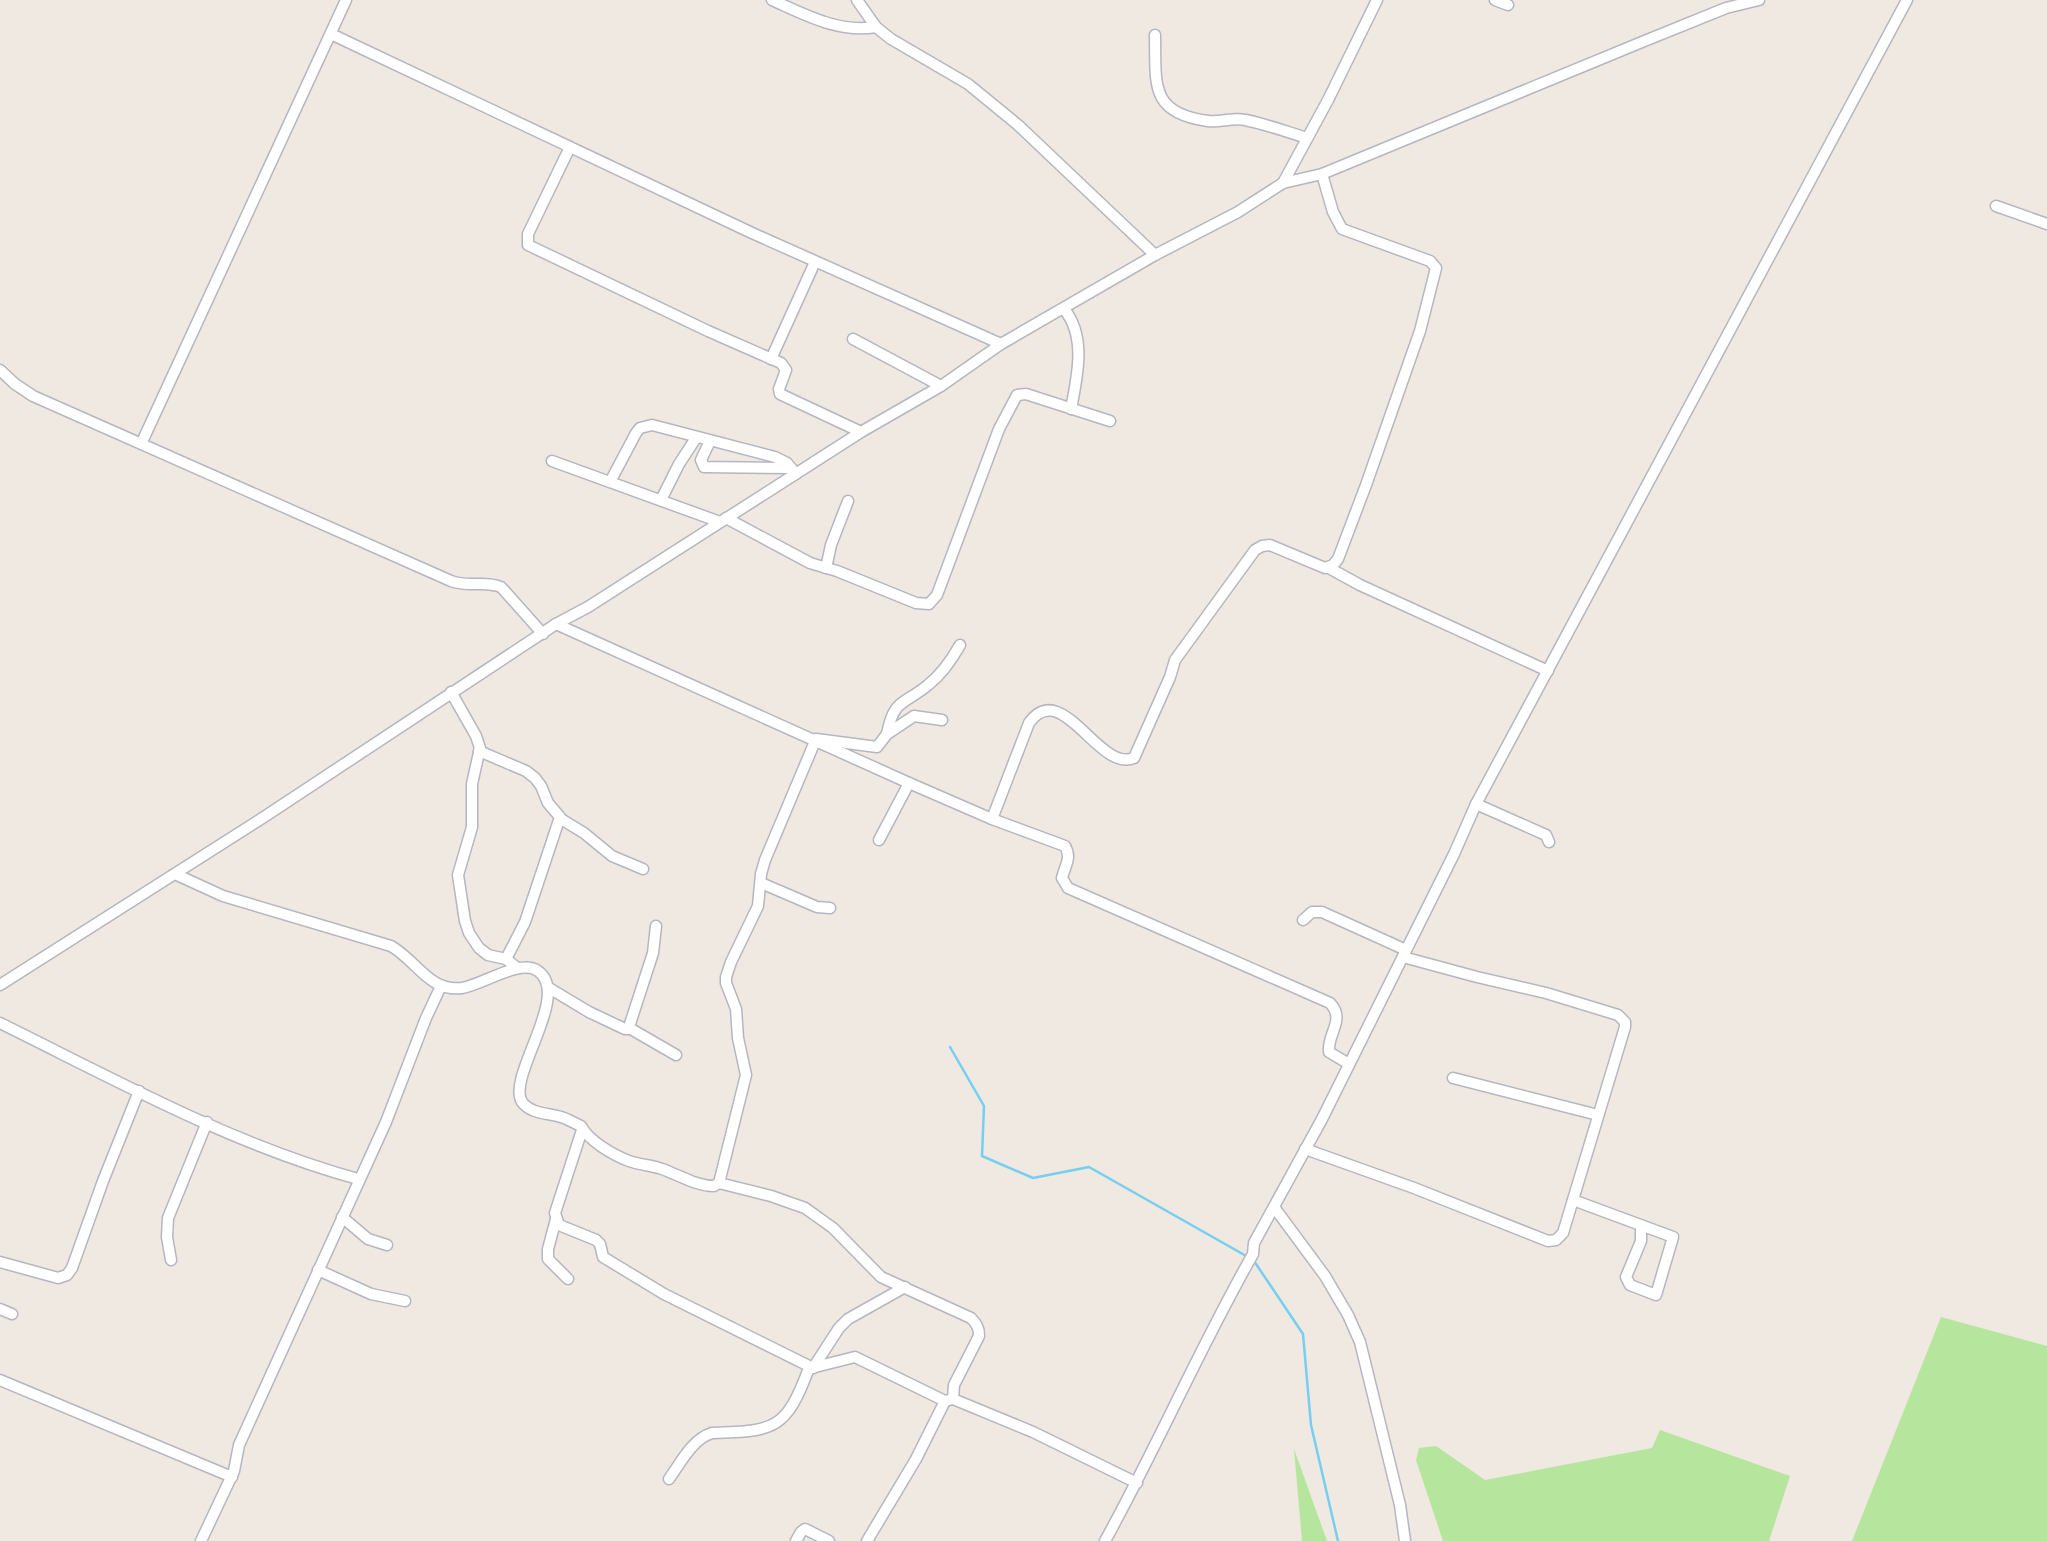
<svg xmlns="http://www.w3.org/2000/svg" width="2047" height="1541" font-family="'PT Sans Narrow',sans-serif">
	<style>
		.green { fill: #b6e59e }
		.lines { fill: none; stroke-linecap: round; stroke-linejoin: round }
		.stream { stroke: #75cff0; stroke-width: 2.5 }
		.minor-casing { stroke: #b4b7c1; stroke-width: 13 }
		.minor { stroke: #fff; stroke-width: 10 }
	</style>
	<rect width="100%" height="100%" fill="#efe9e1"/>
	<g class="green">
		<polygon points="1941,1317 2047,1346 2047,1541 1852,1541"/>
		<polygon points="1660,1430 1790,1476 1769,1541 1443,1541 1416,1460 1419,1448 1436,1446 1485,1480 1652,1448"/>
		<polygon points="1294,1449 1327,1541 1302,1541"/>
	</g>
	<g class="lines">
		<g class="stream">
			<polyline points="950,1047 984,1106 982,1156 1033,1178 1089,1167 1248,1257"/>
			<polyline points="1254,1261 1303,1334 1311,1425 1338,1541"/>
		</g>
		<defs>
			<g id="minor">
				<path d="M 772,0 C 806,15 838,33 876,27"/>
				<polyline points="857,0 876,27 891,39 968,84 1018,125 1155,255"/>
				<polyline points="1495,0 1508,5"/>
				<polyline points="331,34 752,233 1001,344"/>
				<path d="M 1155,35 C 1156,84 1149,113 1208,121 C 1220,123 1232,117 1245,120 C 1266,124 1287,132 1307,138"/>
				<polyline points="570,147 528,234 528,245 708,331 781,363 786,370 779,389 780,394 861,432"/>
				<polyline points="1283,183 1328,100 1377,0"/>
				<polyline points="1996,206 2047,224"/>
				<path d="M 1064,309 C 1087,337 1077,377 1071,409"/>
				<polyline points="853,339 941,386"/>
				<polyline points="771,359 815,262"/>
				<path d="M 0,370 L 15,384 L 33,396 L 451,581 C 470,588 484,580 501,587 L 543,634"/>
				<polyline points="710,441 701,460 704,467 791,468"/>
				<polyline points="142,442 346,0"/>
				<polyline points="552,461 720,522"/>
				<polyline points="610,482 636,433 640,428 652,425 775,457 787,463 796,474"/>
				<polyline points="661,500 679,464 696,438"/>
				<polyline points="726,518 810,563 837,571 916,603 929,604 937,595 999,429 1017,395 1026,394 1110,421"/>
				<polyline points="826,568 831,545 848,501"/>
				<polyline points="1329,568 1360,585 1548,671"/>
				<path d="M 556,624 L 909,783 L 992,819 L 1065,846 C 1072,858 1065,865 1062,878 L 1068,888 L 1330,1003 C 1346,1020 1327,1033 1329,1052 L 1349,1064"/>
				<polyline points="451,692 476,736 480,748 472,784 472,827 458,875 465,921 469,933 479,948 488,955 506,959 516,967"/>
				<path d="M 887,734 C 894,698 904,705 928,685 C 942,674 951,661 960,645"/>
				<polyline points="479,751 526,771 535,778 541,786 548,803 560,817 525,922 506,959"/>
				<polyline points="1476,804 1546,835 1549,842"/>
				<polyline points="561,819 584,833 612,856 643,869"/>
				<path d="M 992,819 L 1029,723 C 1062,677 1099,773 1134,758 L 1170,677 L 1175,660 L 1255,550 L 1262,546 L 1270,545 L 1325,568 L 1333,565 L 1338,559 L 1366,485 L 1420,331 L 1436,268 L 1430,261 L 1342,229 L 1333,212 L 1322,174"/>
				<polyline points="879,840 909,783"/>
				<path d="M 175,874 L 223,896 L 391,946 C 416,960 429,992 462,988 C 482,985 521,958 538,971 C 572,995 506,1077 522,1102 C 531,1114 548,1113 561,1117 C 568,1119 574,1123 581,1126 C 589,1141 613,1155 629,1161 C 640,1165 651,1165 662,1169 C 679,1175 696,1186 714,1186 L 719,1183 L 771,1196 L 805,1208 L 833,1228 L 881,1277 L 971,1318 C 977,1324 979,1328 979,1336 L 954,1385 L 953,1399 L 945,1401 L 916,1459 L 867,1541"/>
				<polyline points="761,883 817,907 830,908"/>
				<polyline points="1303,920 1312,912 1322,912 1406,950"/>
				<polyline points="0,985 264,817 556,624 588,607 861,432 941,386 1001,344 1155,255 1238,212 1283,183 1322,174 1642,42 1726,8 1759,0"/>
				<polyline points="549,988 589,1012 625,1029 631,1029 629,1027 653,953 656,926"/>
				<path d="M 0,1023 C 116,1080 233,1145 358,1179"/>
				<polyline points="631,1029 676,1055"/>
				<polyline points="1453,1078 1598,1115"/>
				<polyline points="582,1130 555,1213 559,1225 596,1240 600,1244 603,1257 664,1294 813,1368"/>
				<polyline points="1305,1149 1414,1188 1548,1241 1556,1240 1563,1233 1625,1027 1625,1022 1618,1015 1546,993 1477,977 1403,957"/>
				<polyline points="719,1183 746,1075 738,1038 736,1009 726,983 726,977 731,962 758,906 761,874 765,860 816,739 877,747 887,734 914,716 942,720"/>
				<polyline points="1573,1200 1673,1237 1656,1295 1630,1285 1626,1277 1641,1241 1641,1225"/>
				<polyline points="1274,1207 1325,1276 1348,1315 1360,1342 1400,1505 1405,1541"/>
				<polyline points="342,1217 368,1239 387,1245"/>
				<polyline points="556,1219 548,1249 548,1259 568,1279"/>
				<polyline points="171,1260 167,1237 168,1218 207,1122"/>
				<polyline points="0,1262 58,1278 67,1275 72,1268 103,1181 139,1091"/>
				<polyline points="318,1270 371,1294 405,1301"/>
				<polyline points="0,1309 12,1314"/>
				<polyline points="811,1368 855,1357 945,1401"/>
				<polyline points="0,1380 232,1477"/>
				<polyline points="953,1399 1033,1432 1137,1483"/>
				<path d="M 669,1479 C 680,1464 692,1439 712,1433 C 775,1431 786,1430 809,1368 L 813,1368 L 839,1328 L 848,1319 L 905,1287"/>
				<polyline points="201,1541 234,1471 239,1445 386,1122 426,1018 441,986"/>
				<polyline points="796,1541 801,1532 805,1529 829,1541"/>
				<path d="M 1105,1541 C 1157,1447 1200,1347 1253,1254 L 1254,1243 L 1322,1119 L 1454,854 L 1476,804 L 1907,0"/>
			</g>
		</defs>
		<use href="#minor" class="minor-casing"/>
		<use href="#minor" class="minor"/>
	</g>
</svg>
